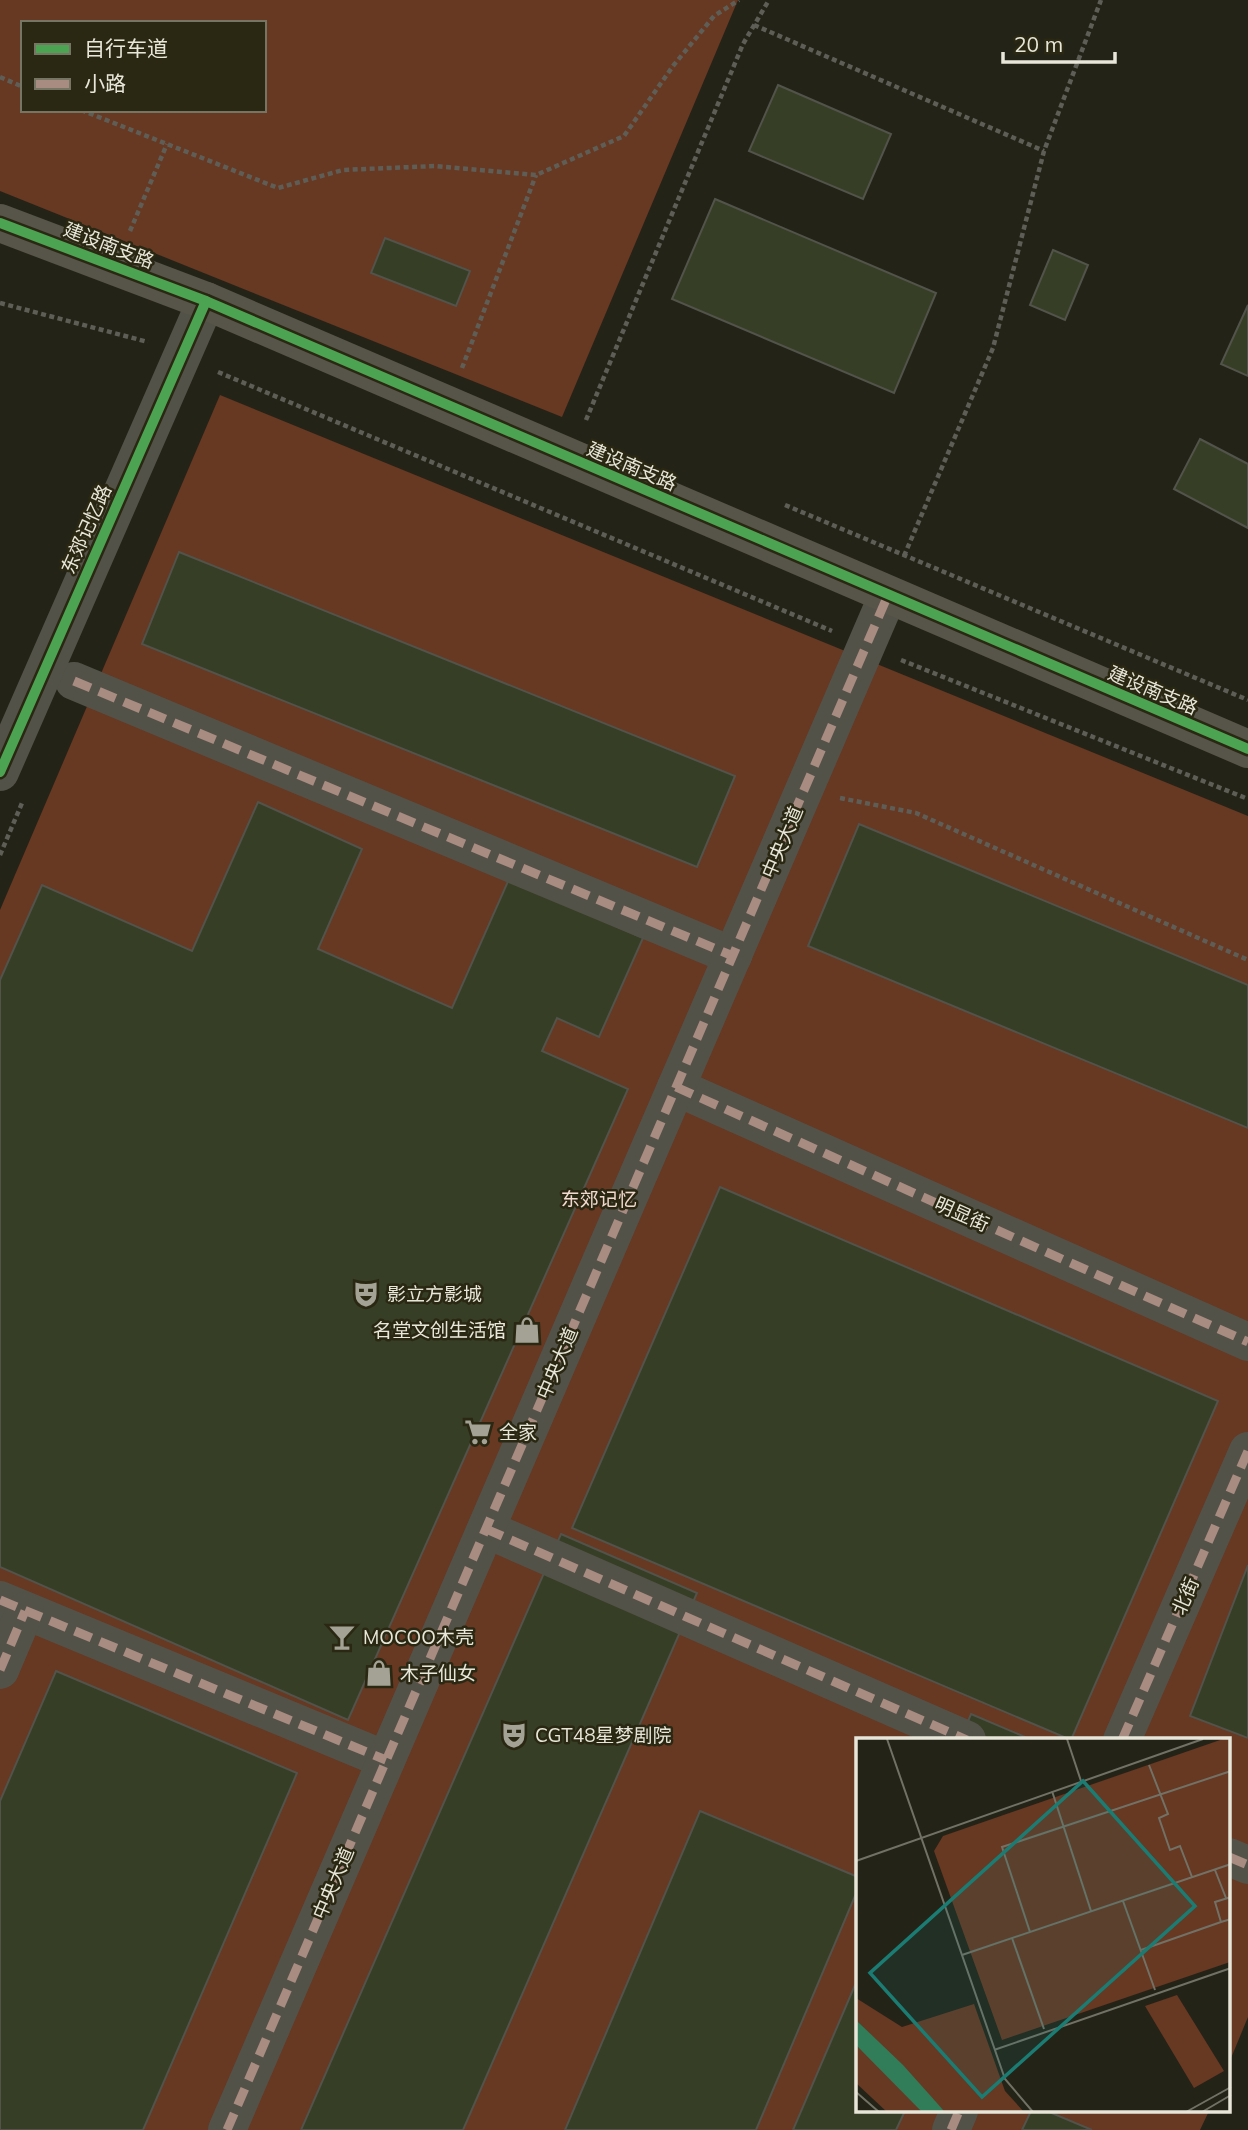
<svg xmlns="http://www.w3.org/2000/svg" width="1248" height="2130" font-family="Mulish,'Noto Sans SC',sans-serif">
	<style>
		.green { fill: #673822; fill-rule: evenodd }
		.building { fill: #373e26; stroke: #52534a; stroke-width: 2 }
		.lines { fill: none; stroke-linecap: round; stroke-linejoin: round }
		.path { stroke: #5f5e56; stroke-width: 4.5; stroke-dasharray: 5 3.5; stroke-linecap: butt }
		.street { stroke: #535248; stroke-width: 38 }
		.secondary { stroke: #575449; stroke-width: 38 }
		.quiet { stroke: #a88b81; stroke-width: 9; stroke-dasharray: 18 9; stroke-linecap: butt }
		.cycleway-casing { stroke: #2a2812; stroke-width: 15 }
		.cycleway { stroke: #4ca352; stroke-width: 10 }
		.labels { text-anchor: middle; stroke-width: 5; stroke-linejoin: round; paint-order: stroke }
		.street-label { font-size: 19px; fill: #e8e6d9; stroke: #2a2812 }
		.park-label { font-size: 19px; fill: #f2d9cf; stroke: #2a2812 }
		.poi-label { font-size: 19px; fill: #e8e6d9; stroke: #2a2812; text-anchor: start }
		.inset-road { fill: none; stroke: #727165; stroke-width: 2 }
		.view { fill: #1a7c73; fill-opacity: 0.15; stroke: #1a7c73; stroke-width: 3.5 }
		.inset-edge { fill: none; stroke: #e8e6d9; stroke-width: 3.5 }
	</style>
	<rect width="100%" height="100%" fill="#242318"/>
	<g class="green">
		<path d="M 0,0 L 738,0 L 562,417 L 0,191 ZM 23,23 L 264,23 L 264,110 L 23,110 Z"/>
		<polygon points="220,395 1248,816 1248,2017 1229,2063 1229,1740 858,1740 858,2111 1209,2111 1200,2130 0,2130 0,910"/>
	</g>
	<g class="building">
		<polygon points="778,85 891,134 863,199 749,151"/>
		<polygon points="715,199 936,293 894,393 672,299"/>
		<polygon points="385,238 470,271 456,306 371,273"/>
		<polygon points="1053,250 1088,265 1065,320 1030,305"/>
		<polygon points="1248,305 1248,376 1221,364"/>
		<polygon points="1200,439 1248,464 1248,528 1174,489"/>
		<polygon points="179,552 735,776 697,867 142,644"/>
		<polygon points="258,802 362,849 318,949 452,1008 509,879 643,938 599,1037 557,1018 542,1051 628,1089 348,1720 0,1567 0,980 42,885 192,951"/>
		<polygon points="859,824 1248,985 1248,1128 808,946"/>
		<polygon points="720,1187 1218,1401 1071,1740 572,1528"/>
		<polygon points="561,1534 697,1593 463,2130 301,2130"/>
		<polygon points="1248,1565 1248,1738 1190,1716"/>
		<polygon points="56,1671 297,1773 143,2130 0,2130 0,1801"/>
		<polygon points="971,1714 1032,1740 960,1740"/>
		<polygon points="700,1811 858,1877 858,1889 756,2130 565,2130"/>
		<polygon points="858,1978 858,2111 905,2111 896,2130 793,2130"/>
		<polygon points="1031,2111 1047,2111 1092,2130 1022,2130"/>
	</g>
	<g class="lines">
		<g class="path">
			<polyline points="754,25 1044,151"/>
			<polyline points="0,77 23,87"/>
			<polyline points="81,110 278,188 343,170 435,166 536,175 624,136 673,66 714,16 739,0"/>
			<polyline points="130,231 167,144"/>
			<polyline points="0,303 148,342"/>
			<polyline points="462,368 536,175"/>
			<polyline points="218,372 832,631"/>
			<polyline points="586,420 743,44 769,0"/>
			<polyline points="785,505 1248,700"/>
			<polyline points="904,556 993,348 1044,151 1101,0"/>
			<polyline points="901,660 1248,799"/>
			<polyline points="840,798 916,813 1248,960"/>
			<polyline points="0,855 22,803"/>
		</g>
		<g class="street">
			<polyline points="74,681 733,956"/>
			<polyline points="0,772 206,301"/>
			<polyline points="676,1087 1248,1342"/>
			<polyline points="486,1529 967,1740"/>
			<polyline points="0,1600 386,1760"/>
			<polyline points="0,1670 25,1611"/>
			<polyline points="1122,1740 1248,1451"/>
			<polyline points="1229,1857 1248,1865"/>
			<polyline points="227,2130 888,595"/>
			<polyline points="951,2130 959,2111"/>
		</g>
		<polyline class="secondary" points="0,223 206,301 1248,749"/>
		<g class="quiet">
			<polyline points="74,681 733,956"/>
			<polyline points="676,1087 1248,1342"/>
			<polyline points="486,1529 967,1740"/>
			<polyline points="0,1600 386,1760"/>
			<polyline points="0,1670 25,1611"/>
			<polyline points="1122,1740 1248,1451"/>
			<polyline points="1229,1857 1248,1865"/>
			<polyline points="227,2130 888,595"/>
			<polyline points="951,2130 959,2111"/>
		</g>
		<defs>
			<g id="cycleway">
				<polyline points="0,223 206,301 1248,749"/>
				<polyline points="0,772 206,301"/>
			</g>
		</defs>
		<use href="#cycleway" class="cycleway-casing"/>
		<use href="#cycleway" class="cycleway"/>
	</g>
	<defs>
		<symbol id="theatre-bare" viewBox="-9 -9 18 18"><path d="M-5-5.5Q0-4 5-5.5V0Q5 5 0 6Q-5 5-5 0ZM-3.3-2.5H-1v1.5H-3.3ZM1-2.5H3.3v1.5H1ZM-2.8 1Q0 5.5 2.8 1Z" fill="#a3a295" stroke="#2a2812" stroke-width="2.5" paint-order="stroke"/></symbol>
		<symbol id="shop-bare" viewBox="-9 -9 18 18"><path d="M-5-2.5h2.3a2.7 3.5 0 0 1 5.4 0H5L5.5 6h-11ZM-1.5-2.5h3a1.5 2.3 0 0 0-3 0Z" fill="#a3a295" stroke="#2a2812" stroke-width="2.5" paint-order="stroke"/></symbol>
		<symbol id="supermarket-bare" viewBox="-9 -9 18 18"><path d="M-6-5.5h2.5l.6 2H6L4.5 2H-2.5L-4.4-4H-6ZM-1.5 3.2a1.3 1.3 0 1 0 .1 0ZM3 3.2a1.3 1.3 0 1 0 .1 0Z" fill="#a3a295" stroke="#2a2812" stroke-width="2.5" paint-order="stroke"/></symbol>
		<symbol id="bar-bare" viewBox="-9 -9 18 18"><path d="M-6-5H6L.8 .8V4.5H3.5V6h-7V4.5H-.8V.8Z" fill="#a3a295" stroke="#2a2812" stroke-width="2.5" paint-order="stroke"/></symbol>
	</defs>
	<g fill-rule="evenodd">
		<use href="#theatre-bare" x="347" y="1275" width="38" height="38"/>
		<use href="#shop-bare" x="508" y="1311" width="38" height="38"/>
		<use href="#supermarket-bare" x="459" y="1413" width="38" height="38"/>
		<use href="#bar-bare" x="323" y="1618" width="38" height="38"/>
		<use href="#shop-bare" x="360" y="1654" width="38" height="38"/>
		<use href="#theatre-bare" x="495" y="1716" width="38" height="38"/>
	</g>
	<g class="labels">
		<g class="street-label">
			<text transform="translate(109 245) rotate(21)" y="7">建设南支路</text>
			<text transform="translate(632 466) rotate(23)" y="7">建设南支路</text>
			<text transform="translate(86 529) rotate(-66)" y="7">东郊记忆路</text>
			<text transform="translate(1153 690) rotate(23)" y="7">建设南支路</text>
			<text transform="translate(782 842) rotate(-67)" y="7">中央大道</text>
			<text transform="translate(962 1214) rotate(24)" y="7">明显街</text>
			<text transform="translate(557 1363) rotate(-67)" y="7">中央大道</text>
			<text transform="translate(1185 1596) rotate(-66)" y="7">北街</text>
			<text transform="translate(333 1883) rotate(-67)" y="7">中央大道</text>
		</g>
		<g class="park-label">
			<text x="599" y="1206">东郊记忆</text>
		</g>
		<g class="poi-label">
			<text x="387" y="1301">影立方影城</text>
			<text x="506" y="1337" text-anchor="end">名堂文创生活馆</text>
			<text x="499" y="1439">全家</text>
			<text x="363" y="1644">MOCOO木壳</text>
			<text x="400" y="1680">木子仙女</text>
			<text x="535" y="1742">CGT48星梦剧院</text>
		</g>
	</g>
	<g transform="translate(856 1738)">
		<rect width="374" height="374" fill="#242318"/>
		<path d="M 367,1 L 374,1 L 374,224 L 146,302 L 78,113 L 87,98 ZM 321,257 L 368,333 L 338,350 L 289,268 ZM 0,260 L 46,289 L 118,266 L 149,353 L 168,374 L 89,374 L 0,282 ZM 0,307 L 42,345 L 66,374 L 31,374 L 0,345 Z" fill="#673822"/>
		<path d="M 0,282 L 47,327 L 89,374 L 66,374 L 0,307 Z" fill="#317c59"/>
		<path class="inset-road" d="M 31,1 L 149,341 L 177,374M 211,1 L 225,43M 293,27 L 312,76 L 303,80 L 314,112 L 324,108 L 336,139M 196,53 L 235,173M 0,123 L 347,1M 359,132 L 370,160M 375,159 L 359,164 L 365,184 L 375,181M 267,163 L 299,252M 174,194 L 146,109 L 375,33M 156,200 L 188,291M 285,212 L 365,184M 106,217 L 375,126M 138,312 L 375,230M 0,354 L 23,374M 330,374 L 375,349M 346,374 L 375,357"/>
		<path class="view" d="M 227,43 L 339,168 L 126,359 L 14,235 Z"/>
		<rect width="374" height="374" class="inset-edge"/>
	</g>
	<rect x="21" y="21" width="245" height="91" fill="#2a2812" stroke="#767462" stroke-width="2"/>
	<rect x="35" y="44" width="35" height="10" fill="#4ca352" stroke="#767462" stroke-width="2"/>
	<text x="84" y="56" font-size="21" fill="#e8e6d9">自行车道</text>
	<rect x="35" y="79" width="35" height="10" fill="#a88b81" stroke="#767462" stroke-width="2"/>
	<text x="84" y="91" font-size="21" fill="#e8e6d9">小路</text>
	<path d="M1003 52v10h112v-10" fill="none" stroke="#e8e6d9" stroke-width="3.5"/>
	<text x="1014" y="52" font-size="21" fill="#e8e6d9" stroke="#2a2812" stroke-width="5" paint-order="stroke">20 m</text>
</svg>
